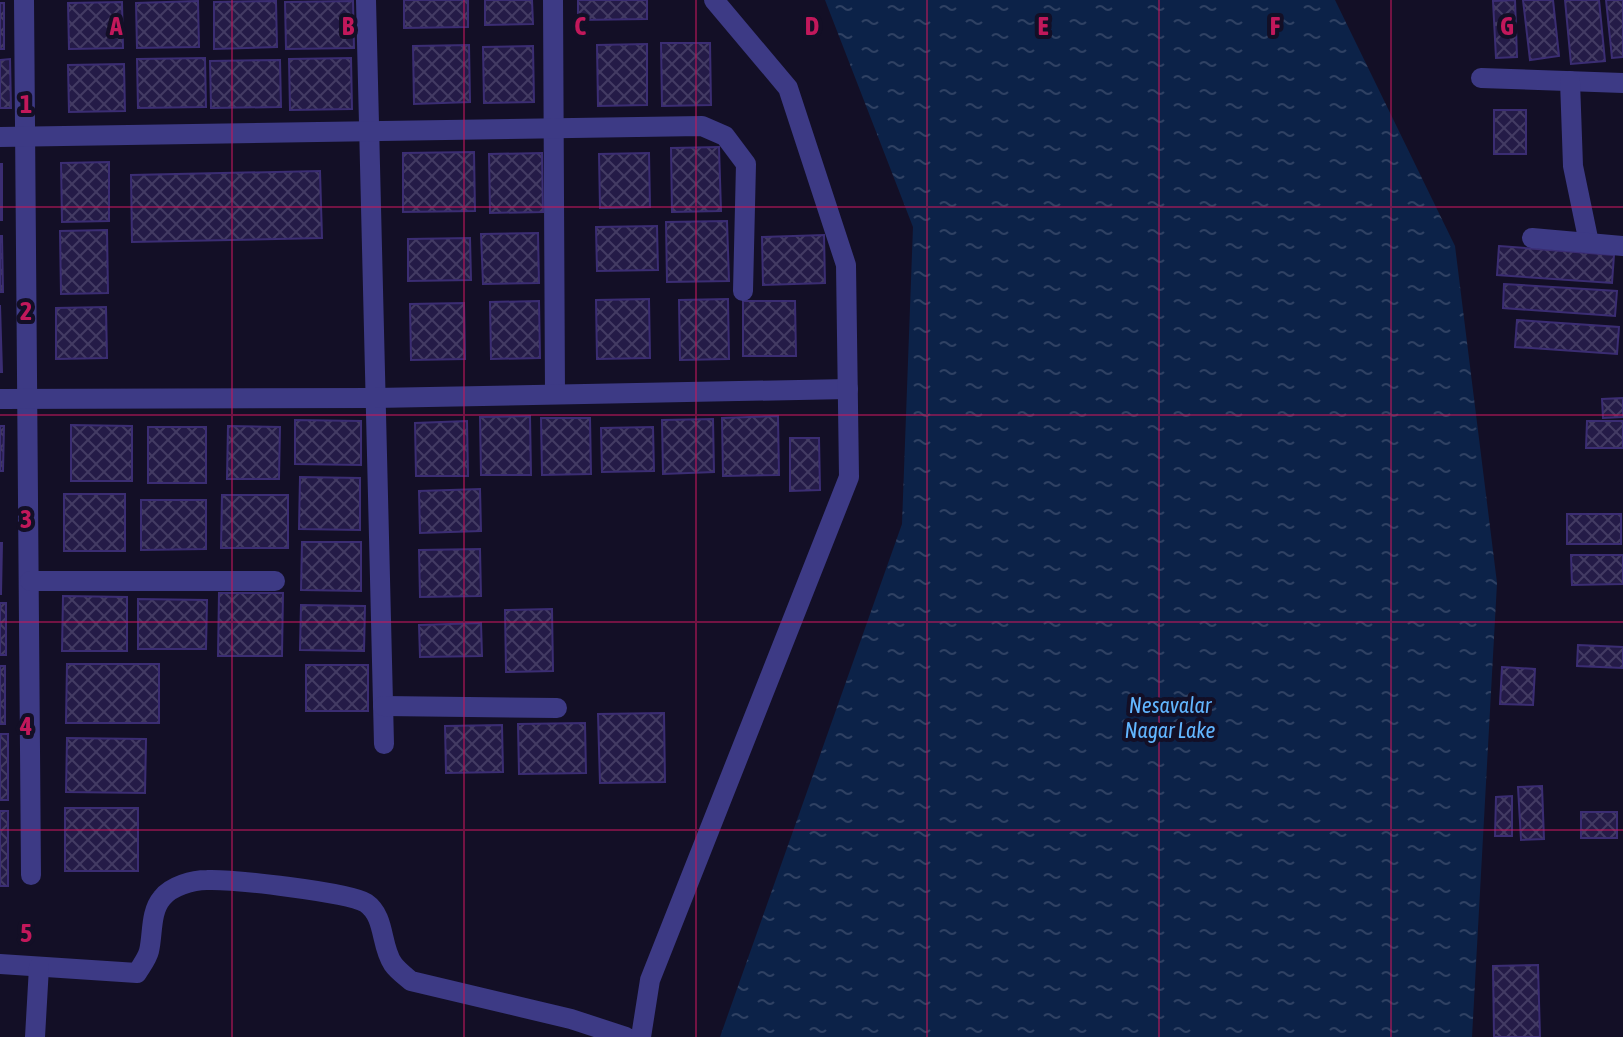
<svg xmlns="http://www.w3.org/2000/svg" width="1623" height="1037" font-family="'Asap Condensed',sans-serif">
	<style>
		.water { fill: url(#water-ripples) }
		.building { fill: url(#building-cross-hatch); stroke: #3b2d73; stroke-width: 2 }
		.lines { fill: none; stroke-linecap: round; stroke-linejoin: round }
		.minor { stroke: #3d3a85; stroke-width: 20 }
		.grid { fill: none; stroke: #c2185b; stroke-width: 2; stroke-opacity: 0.55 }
		.labels { text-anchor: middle; stroke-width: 8; stroke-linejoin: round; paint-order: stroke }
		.water-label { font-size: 22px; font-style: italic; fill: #62b6ff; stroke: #130f26 }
		.grid-label { font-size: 26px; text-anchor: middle; font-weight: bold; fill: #c2185b; stroke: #130f26; stroke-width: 8; stroke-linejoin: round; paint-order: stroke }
	</style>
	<defs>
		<pattern id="water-ripples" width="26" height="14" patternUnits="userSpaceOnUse" patternTransform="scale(2)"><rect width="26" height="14" fill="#0c2248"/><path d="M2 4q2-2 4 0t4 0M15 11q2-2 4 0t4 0" fill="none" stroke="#2f4163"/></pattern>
		<pattern id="building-cross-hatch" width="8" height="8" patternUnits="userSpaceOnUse" patternTransform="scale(2)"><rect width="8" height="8" fill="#241b47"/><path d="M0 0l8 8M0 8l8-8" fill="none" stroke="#433b63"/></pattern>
	</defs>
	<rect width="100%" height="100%" fill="#130f26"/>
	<polygon class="water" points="825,0 1335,0 1455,246 1497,583 1472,1037 720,1037 902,524 913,227"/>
	<g class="building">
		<polygon points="404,0 468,0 468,27 404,28"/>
		<polygon points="485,0 532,0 533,24 485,25"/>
		<polygon points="578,0 647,0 647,19 578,20"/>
		<polygon points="1515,0 1517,57 1496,58 1493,1"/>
		<polygon points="1523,0 1553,0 1559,56 1530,60"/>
		<polygon points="1565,0 1599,0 1605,61 1571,64"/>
		<polygon points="1606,0 1623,0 1623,57 1612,58"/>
		<polygon points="198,1 199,47 137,48 136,3"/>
		<polygon points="276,1 277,47 214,49 214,2"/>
		<polygon points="353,1 354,48 286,49 285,2"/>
		<polygon points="122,2 123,48 69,49 68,3"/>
		<rect x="0" y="3" width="4" height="46"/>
		<polygon points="661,43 710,43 711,105 662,106"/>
		<polygon points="647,44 647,105 598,106 597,45"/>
		<polygon points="469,45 470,102 414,104 413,46"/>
		<polygon points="533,46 534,102 484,103 483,47"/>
		<polygon points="205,58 206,107 138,108 137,59"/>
		<polygon points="351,58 352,109 290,110 289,59"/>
		<polygon points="10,59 11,108 0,108 0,60"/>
		<polygon points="280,60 281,107 211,108 210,61"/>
		<polygon points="124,64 125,111 69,112 68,65"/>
		<rect x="1494" y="110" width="32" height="44"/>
		<polygon points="719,147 721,211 672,212 671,148"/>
		<polygon points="474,152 475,211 403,212 403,153"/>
		<polygon points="542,153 543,212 490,213 489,154"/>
		<polygon points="649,153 650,207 600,208 599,154"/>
		<polygon points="109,162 109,221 62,222 61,163"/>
		<rect x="0" y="164" width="2" height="56"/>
		<polygon points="320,171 322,238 132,242 131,175"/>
		<polygon points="727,221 729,281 667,282 666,222"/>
		<polygon points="657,226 658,270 597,271 596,227"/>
		<polygon points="107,230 108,293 61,294 60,231"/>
		<polygon points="538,233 539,283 483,284 481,234"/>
		<polygon points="824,235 825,283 763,285 762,237"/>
		<polygon points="0,236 2,236 3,292 0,292"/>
		<polygon points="470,238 471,280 408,281 408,239"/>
		<polygon points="1499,246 1614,255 1612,283 1497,275"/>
		<polygon points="1504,284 1617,291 1615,316 1503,308"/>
		<polygon points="649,299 650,358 597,359 596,300"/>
		<polygon points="728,299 729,359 680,360 679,300"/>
		<polygon points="539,301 540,358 491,359 490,302"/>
		<polygon points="743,301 795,301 796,356 743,356"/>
		<polygon points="464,303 465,359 411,360 410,304"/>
		<polygon points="0,305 2,372 0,372"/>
		<polygon points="106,307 107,358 56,359 56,308"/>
		<polygon points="1517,320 1619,327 1617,354 1515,347"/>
		<polygon points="1623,398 1623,417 1603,418 1602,399"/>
		<polygon points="530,416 531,475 481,475 480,417"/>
		<polygon points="778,416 779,475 723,476 722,418"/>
		<polygon points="541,418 590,418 591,474 542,475"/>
		<polygon points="713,419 714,472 663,474 662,420"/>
		<polygon points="295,420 361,421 361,465 295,464"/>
		<polygon points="467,421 468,476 416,476 415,423"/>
		<polygon points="1587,421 1623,421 1623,448 1586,448"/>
		<polygon points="71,425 132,426 132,481 71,481"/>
		<polygon points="0,426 4,426 3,471 0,471"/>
		<polygon points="228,426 280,427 279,479 227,479"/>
		<rect x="148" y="427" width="58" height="56"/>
		<polygon points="653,427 654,471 602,472 601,428"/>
		<polygon points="790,438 819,438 820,490 790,491"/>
		<polygon points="300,477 360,478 360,530 299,529"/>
		<polygon points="480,489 481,531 420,533 419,491"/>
		<rect x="64" y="494" width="61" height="57"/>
		<polygon points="222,495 288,495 288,548 221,548"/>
		<polygon points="141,500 206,500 206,549 141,550"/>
		<rect x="1567" y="514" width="54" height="30"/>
		<polygon points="302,542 361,542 361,591 301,590"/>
		<polygon points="0,543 2,543 1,594 0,594"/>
		<polygon points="480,549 481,596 420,597 419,550"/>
		<polygon points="1571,555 1623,555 1623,584 1572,585"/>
		<polygon points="219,593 283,593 282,656 218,656"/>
		<polygon points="63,596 127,597 127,651 62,651"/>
		<polygon points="138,599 207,600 206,649 138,649"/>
		<rect x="0" y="603" width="6" height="52"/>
		<polygon points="301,605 365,606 364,651 300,650"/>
		<polygon points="552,609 553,671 506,672 505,610"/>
		<polygon points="481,623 482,656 420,657 419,625"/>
		<polygon points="1578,645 1623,647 1623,668 1577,666"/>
		<polygon points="67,664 159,664 159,723 66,723"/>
		<rect x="306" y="665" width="62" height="46"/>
		<rect x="0" y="666" width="5" height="58"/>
		<polygon points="1502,667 1535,669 1533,705 1500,704"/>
		<polygon points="664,713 665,782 600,783 598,714"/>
		<polygon points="585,723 586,773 519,774 518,724"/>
		<polygon points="502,725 503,772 446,773 445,726"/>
		<rect x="0" y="734" width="8" height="66"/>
		<polygon points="67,738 146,739 145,793 66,792"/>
		<polygon points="1542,786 1544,839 1521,840 1518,787"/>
		<polygon points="1512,796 1512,836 1495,836 1496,797"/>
		<rect x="65" y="808" width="73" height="63"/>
		<rect x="0" y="811" width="8" height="75"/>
		<rect x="1581" y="812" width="36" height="26"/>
		<polygon points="1538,965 1540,1037 1494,1037 1493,966"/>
	</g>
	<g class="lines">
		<g class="minor">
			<polyline points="24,0 31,875"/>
			<polyline points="366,0 384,744"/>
			<polyline points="553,0 555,394"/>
			<polyline points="1481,78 1623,83"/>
			<polyline points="1570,81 1573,166 1589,243"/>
			<polyline points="0,137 702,126 725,136 746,164 743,291"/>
			<polyline points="1532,238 1623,246"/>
			<polyline points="0,399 375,398 848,389"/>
			<polyline points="30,581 275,581"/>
			<polyline points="383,706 557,708"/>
			<path d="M 0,964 L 137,973 C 141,966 147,959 149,951 C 153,935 150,912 162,898 C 171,886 193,880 207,880 C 232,879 348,892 366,903 C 386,917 380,945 393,964 C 397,970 405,976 411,981 L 571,1019 L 626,1037"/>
			<polyline points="35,1037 39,967"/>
			<polyline points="641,1037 650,980 849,477 846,265 788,88 714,0"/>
		</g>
	</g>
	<path class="grid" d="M 232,0 L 232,1037M 464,0 L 464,1037M 696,0 L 696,1037M 927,0 L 927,1037M 1159,0 L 1159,1037M 1391,0 L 1391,1037M 0,207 L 1623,207M 0,415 L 1623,415M 0,622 L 1623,622M 0,830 L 1623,830"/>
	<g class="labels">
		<g class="water-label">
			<text x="1170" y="713">Nesavalar<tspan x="1170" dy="25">Nagar Lake</tspan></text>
		</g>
	</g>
	<g class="grid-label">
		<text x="116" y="35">A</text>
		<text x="348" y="35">B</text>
		<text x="580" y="35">C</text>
		<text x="812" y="35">D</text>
		<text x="1043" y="35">E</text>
		<text x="1275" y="35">F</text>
		<text x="1507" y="35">G</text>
		<text x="26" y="113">1</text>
		<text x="26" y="320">2</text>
		<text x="26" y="528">3</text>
		<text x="26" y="735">4</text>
		<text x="26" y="942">5</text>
	</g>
</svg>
